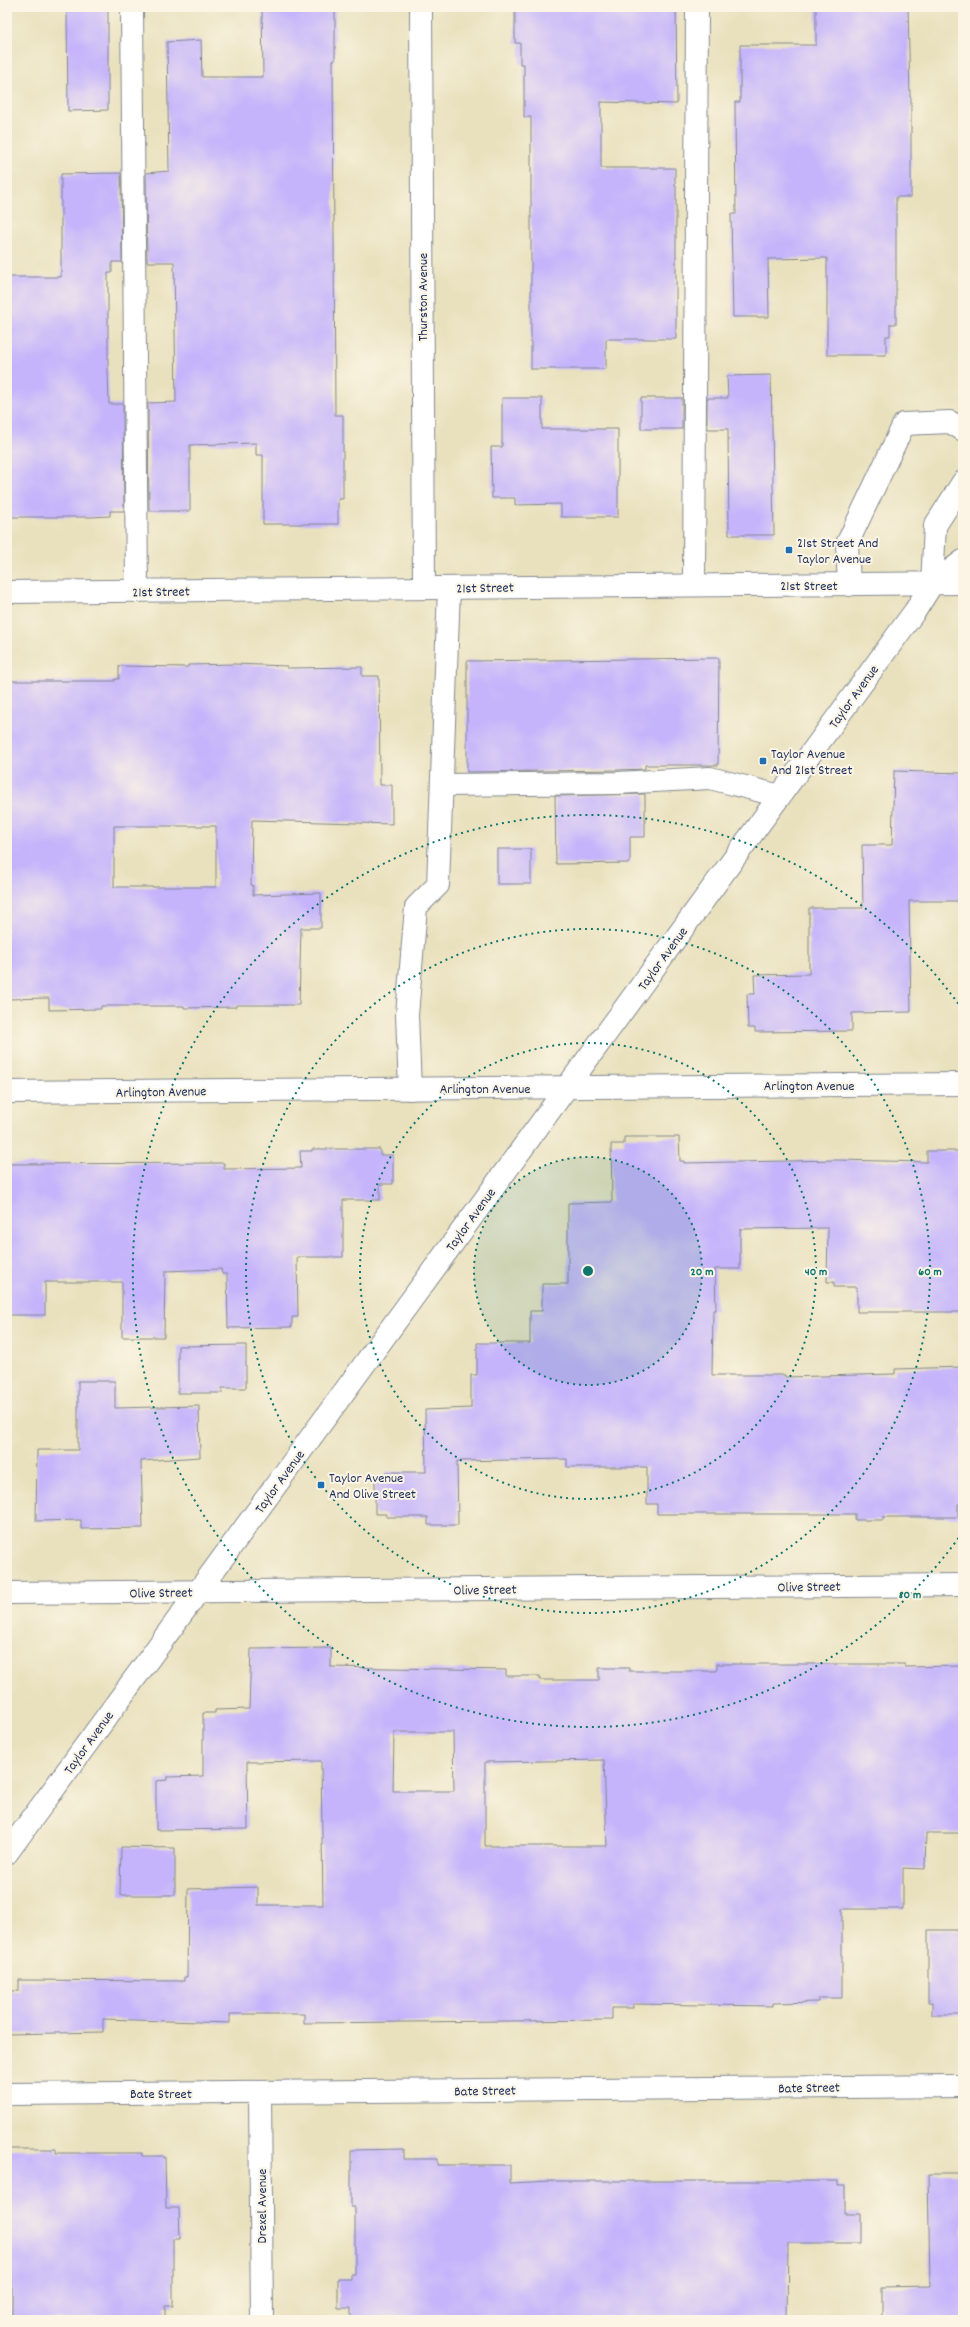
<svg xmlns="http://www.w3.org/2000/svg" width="970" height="2327" font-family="Dekko,sans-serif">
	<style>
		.building { fill: #c5b4fb; fill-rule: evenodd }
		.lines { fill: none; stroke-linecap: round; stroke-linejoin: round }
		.minor-casing { stroke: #82888e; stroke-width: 24 }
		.minor { stroke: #fff; stroke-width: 22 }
		.ring { fill: none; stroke: #0f766e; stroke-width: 2; stroke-dasharray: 2 4 }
		.poi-dot { fill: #1f6fb2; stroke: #fcf5e5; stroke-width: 1.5 }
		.labels { text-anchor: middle; stroke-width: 4; stroke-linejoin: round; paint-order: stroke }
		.street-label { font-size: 14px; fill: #1b2f5e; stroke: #fcf5e5 }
		.poi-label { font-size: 14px; fill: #1b2f5e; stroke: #fcf5e5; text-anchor: start }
		.centre { fill: #0f766e; stroke: #fcf5e5; stroke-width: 2 }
		.ring-label { font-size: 12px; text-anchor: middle; font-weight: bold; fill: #0f766e; stroke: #fcf5e5; stroke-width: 4; stroke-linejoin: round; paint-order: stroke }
	</style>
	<rect width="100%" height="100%" fill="#fcf5e5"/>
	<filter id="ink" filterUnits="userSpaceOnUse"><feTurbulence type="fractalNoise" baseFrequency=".025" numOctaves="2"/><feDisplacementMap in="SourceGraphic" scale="8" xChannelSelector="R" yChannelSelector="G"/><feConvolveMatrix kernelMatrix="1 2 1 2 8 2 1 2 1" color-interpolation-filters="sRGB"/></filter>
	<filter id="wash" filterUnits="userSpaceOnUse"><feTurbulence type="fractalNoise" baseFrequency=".012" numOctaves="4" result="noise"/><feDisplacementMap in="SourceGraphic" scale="16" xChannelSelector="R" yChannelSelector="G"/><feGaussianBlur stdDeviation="0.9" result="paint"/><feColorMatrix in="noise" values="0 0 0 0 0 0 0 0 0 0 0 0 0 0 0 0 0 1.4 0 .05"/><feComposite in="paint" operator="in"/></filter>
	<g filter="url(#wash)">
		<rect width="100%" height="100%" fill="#e9e1be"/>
		<g id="blocks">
			<g class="building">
				<polygon points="262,7 335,7 335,60 333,60 335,415 343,415 343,499 338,499 338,524 263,524 263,455 256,455 256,443 190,445 190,511 149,511 148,403 176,402 174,262 147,262 146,173 169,171 167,42 201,40 202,77 263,77"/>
				<polygon points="520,7 676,7 677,104 601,102 601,168 675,168 675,185 676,185 676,339 606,339 606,369 531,369 531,117 524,117 524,64 520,64 520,43 515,43 515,8"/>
				<polygon points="816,7 908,7 910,97 911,97 911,197 896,197 896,324 890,324 890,336 886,336 886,355 827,355 827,258 768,259 769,317 733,317 731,214 736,214 735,102 740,102 740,45 816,45"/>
				<polygon points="67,8 108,8 108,110 68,111"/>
				<polygon points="121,173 122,262 112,262 112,273 108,273 108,370 109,404 123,404 124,511 110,511 110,516 91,517 7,517 7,277 61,277 61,174"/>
				<polygon points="771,375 774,535 729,535 728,429 707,429 707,398 728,398 727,376"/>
				<polygon points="502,398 542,398 542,429 618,429 618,517 561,517 561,504 515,505 515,498 492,498 491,447 502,447"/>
				<rect x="641" y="398" width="41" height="31"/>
				<polygon points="719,658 718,765 645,765 645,769 617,770 467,772 467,661"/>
				<path d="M 234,664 L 287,666 L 287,668 L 362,667 L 362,676 L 379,676 L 380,785 L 392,785 L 392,824 L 252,820 L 251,885 L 253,885 L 253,895 L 321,893 L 321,928 L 301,928 L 299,1005 L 236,1005 L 236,1007 L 184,1008 L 184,1006 L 101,1006 L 101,1009 L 49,1010 L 49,998 L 7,999 L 7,681 L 115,681 L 115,679 L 119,679 L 119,666 L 188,667 L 188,665 ZM 114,826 L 216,826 L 216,887 L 114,887 Z"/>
				<polygon points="894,771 962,773 963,901 909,901 911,1012 852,1013 852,1031 755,1032 755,1028 748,1028 747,994 755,994 754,975 809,974 809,908 863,908 862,845 892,845"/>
				<polygon points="645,794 645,837 630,837 630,863 556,864 555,796"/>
				<rect x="497" y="849" width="34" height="35"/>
				<polygon points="624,1137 679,1137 680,1161 684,1161 684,1163 838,1160 927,1162 927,1151 963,1151 963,1312 857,1312 857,1287 834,1287 834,1282 827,1282 828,1228 740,1229 740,1269 715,1269 716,1310 713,1310 712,1375 785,1375 785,1377 895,1374 895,1369 963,1367 963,1504 958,1504 958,1517 883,1517 883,1520 855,1520 855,1514 657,1514 657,1504 647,1504 647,1467 567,1467 567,1459 457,1461 458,1525 428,1525 428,1517 386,1517 386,1514 375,1514 375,1476 386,1476 386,1472 426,1472 425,1410 471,1408 471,1375 477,1375 477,1343 530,1343 530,1311 542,1311 542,1284 568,1284 568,1203 612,1202 611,1144 624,1144"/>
				<polygon points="312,1149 380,1149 380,1155 393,1155 393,1184 380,1184 380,1200 343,1200 343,1257 297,1257 298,1317 292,1317 292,1327 228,1328 227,1274 222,1274 221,1269 165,1271 164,1337 122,1337 122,1282 45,1282 45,1315 7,1315 7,1164 224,1163 224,1169 301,1168 300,1151 312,1151"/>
				<polygon points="246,1345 246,1388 222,1388 222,1393 178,1393 178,1346"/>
				<polygon points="78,1381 115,1381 115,1408 199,1406 200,1457 141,1461 143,1528 81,1529 81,1520 36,1521 37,1450 78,1450"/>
				<path d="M 331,1648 L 331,1667 L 506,1670 L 506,1676 L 540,1676 L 540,1680 L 599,1680 L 599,1668 L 629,1668 L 629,1671 L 717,1671 L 717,1664 L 905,1664 L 905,1667 L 963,1666 L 963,1833 L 926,1833 L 925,1869 L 903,1868 L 903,1909 L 842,1909 L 842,1998 L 818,1998 L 818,2002 L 773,2003 L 773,2006 L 633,2004 L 633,2008 L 612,2008 L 612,2020 L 304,2023 L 304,2014 L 230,2014 L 230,2023 L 103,2019 L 103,2032 L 7,2034 L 7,1991 L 19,1991 L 19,1980 L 184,1981 L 184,1977 L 187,1977 L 188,1889 L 258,1887 L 258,1905 L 323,1905 L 321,1761 L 247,1762 L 248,1829 L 156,1830 L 156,1781 L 167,1780 L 167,1777 L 203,1776 L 203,1713 L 215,1713 L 215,1710 L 249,1709 L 251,1649 ZM 394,1732 L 453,1732 L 454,1791 L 393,1791 ZM 604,1760 L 607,1846 L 485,1846 L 485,1762 Z"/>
				<polygon points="121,1847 175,1848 175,1895 120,1895"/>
				<polygon points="928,1930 961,1930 961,1935 963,1935 963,2015 932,2015 932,2003 928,2003"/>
				<polygon points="7,2149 56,2149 56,2153 142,2153 142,2156 165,2156 166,2208 179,2208 180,2239 173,2239 173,2306 165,2306 165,2320 12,2320 12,2274 7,2274"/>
				<polygon points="404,2149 404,2159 437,2159 437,2165 510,2165 510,2183 550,2181 838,2181 838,2186 845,2186 845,2213 861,2213 861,2243 788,2243 787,2320 351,2320 351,2308 338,2308 338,2279 351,2279 351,2274 355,2274 355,2207 351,2207 351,2150"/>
				<polygon points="928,2174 963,2174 963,2320 882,2320 882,2287 930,2286"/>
			</g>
		</g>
	</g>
	<g filter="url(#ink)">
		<use href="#blocks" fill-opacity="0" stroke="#82888e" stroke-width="1"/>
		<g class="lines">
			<defs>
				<g id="minor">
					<polyline points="132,7 137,591"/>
					<polyline points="421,7 424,588"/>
					<polyline points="932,584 935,526 963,482"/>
					<polyline points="694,585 697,7"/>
					<polyline points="849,585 847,544 904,424 950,422 963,430"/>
					<polyline points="7,592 963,583"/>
					<polyline points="442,785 617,783 710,778 780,796"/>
					<polyline points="410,1089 407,1015 416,907 438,885 449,588"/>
					<polyline points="7,1092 963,1084"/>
					<polyline points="7,1593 963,1585"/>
					<polyline points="7,1853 915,611 932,584 963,561"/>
					<polyline points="260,2092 262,2320"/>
					<polyline points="7,2094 963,2086"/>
				</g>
			</defs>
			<use href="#minor" class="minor-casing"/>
			<use href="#minor" class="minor"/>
		</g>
	</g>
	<circle cx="588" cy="1271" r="114" fill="#0f766e" fill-opacity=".12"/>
	<g class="ring">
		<circle cx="588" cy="1271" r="114"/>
		<circle cx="588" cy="1271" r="228"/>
		<circle cx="588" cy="1271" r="342"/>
		<path d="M962 1533A456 456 0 1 1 962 1009"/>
	</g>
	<g class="poi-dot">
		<rect x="785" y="546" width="8" height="8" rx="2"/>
		<rect x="759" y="757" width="8" height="8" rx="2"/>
		<rect x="317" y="1481" width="8" height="8" rx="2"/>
	</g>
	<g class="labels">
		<g class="street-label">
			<text transform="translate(422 297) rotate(-90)" y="5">Thurston Avenue</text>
			<text x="809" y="590">21st Street</text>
			<text transform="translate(485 587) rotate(-1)" y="5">21st Street</text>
			<text transform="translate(161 591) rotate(-1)" y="5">21st Street</text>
			<text transform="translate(853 696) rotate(-54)" y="5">Taylor Avenue</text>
			<text transform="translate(662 958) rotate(-54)" y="5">Taylor Avenue</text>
			<text x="809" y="1090">Arlington Avenue</text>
			<text x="485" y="1093">Arlington Avenue</text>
			<text transform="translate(161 1091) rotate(-1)" y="5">Arlington Avenue</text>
			<text transform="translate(470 1219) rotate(-54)" y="5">Taylor Avenue</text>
			<text transform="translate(279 1481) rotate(-54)" y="5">Taylor Avenue</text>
			<text transform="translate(809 1586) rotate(-1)" y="5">Olive Street</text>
			<text transform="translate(485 1589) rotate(-1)" y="5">Olive Street</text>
			<text transform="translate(161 1592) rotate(-1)" y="5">Olive Street</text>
			<text transform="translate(88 1742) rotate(-54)" y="5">Taylor Avenue</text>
			<text transform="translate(809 2087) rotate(-1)" y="5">Bate Street</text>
			<text transform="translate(485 2090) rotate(-1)" y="5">Bate Street</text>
			<text x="161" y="2098">Bate Street</text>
			<text transform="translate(261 2206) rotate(-90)" y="5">Drexel Avenue</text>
		</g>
		<g class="poi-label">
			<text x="797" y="547">21st Street And<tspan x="797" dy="16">Taylor Avenue</tspan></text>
			<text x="771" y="758">Taylor Avenue<tspan x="771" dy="16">And 21st Street</tspan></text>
			<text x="329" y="1482">Taylor Avenue<tspan x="329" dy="16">And Olive Street</tspan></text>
		</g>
	</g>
	<circle cx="588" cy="1271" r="6" class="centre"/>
	<g class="ring-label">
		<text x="702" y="1275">20 m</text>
		<text x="816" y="1275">40 m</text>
		<text x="930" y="1275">60 m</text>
		<text x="910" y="1598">80 m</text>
	</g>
	<rect width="970" height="2327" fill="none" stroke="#fcf5e5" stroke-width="24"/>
</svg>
